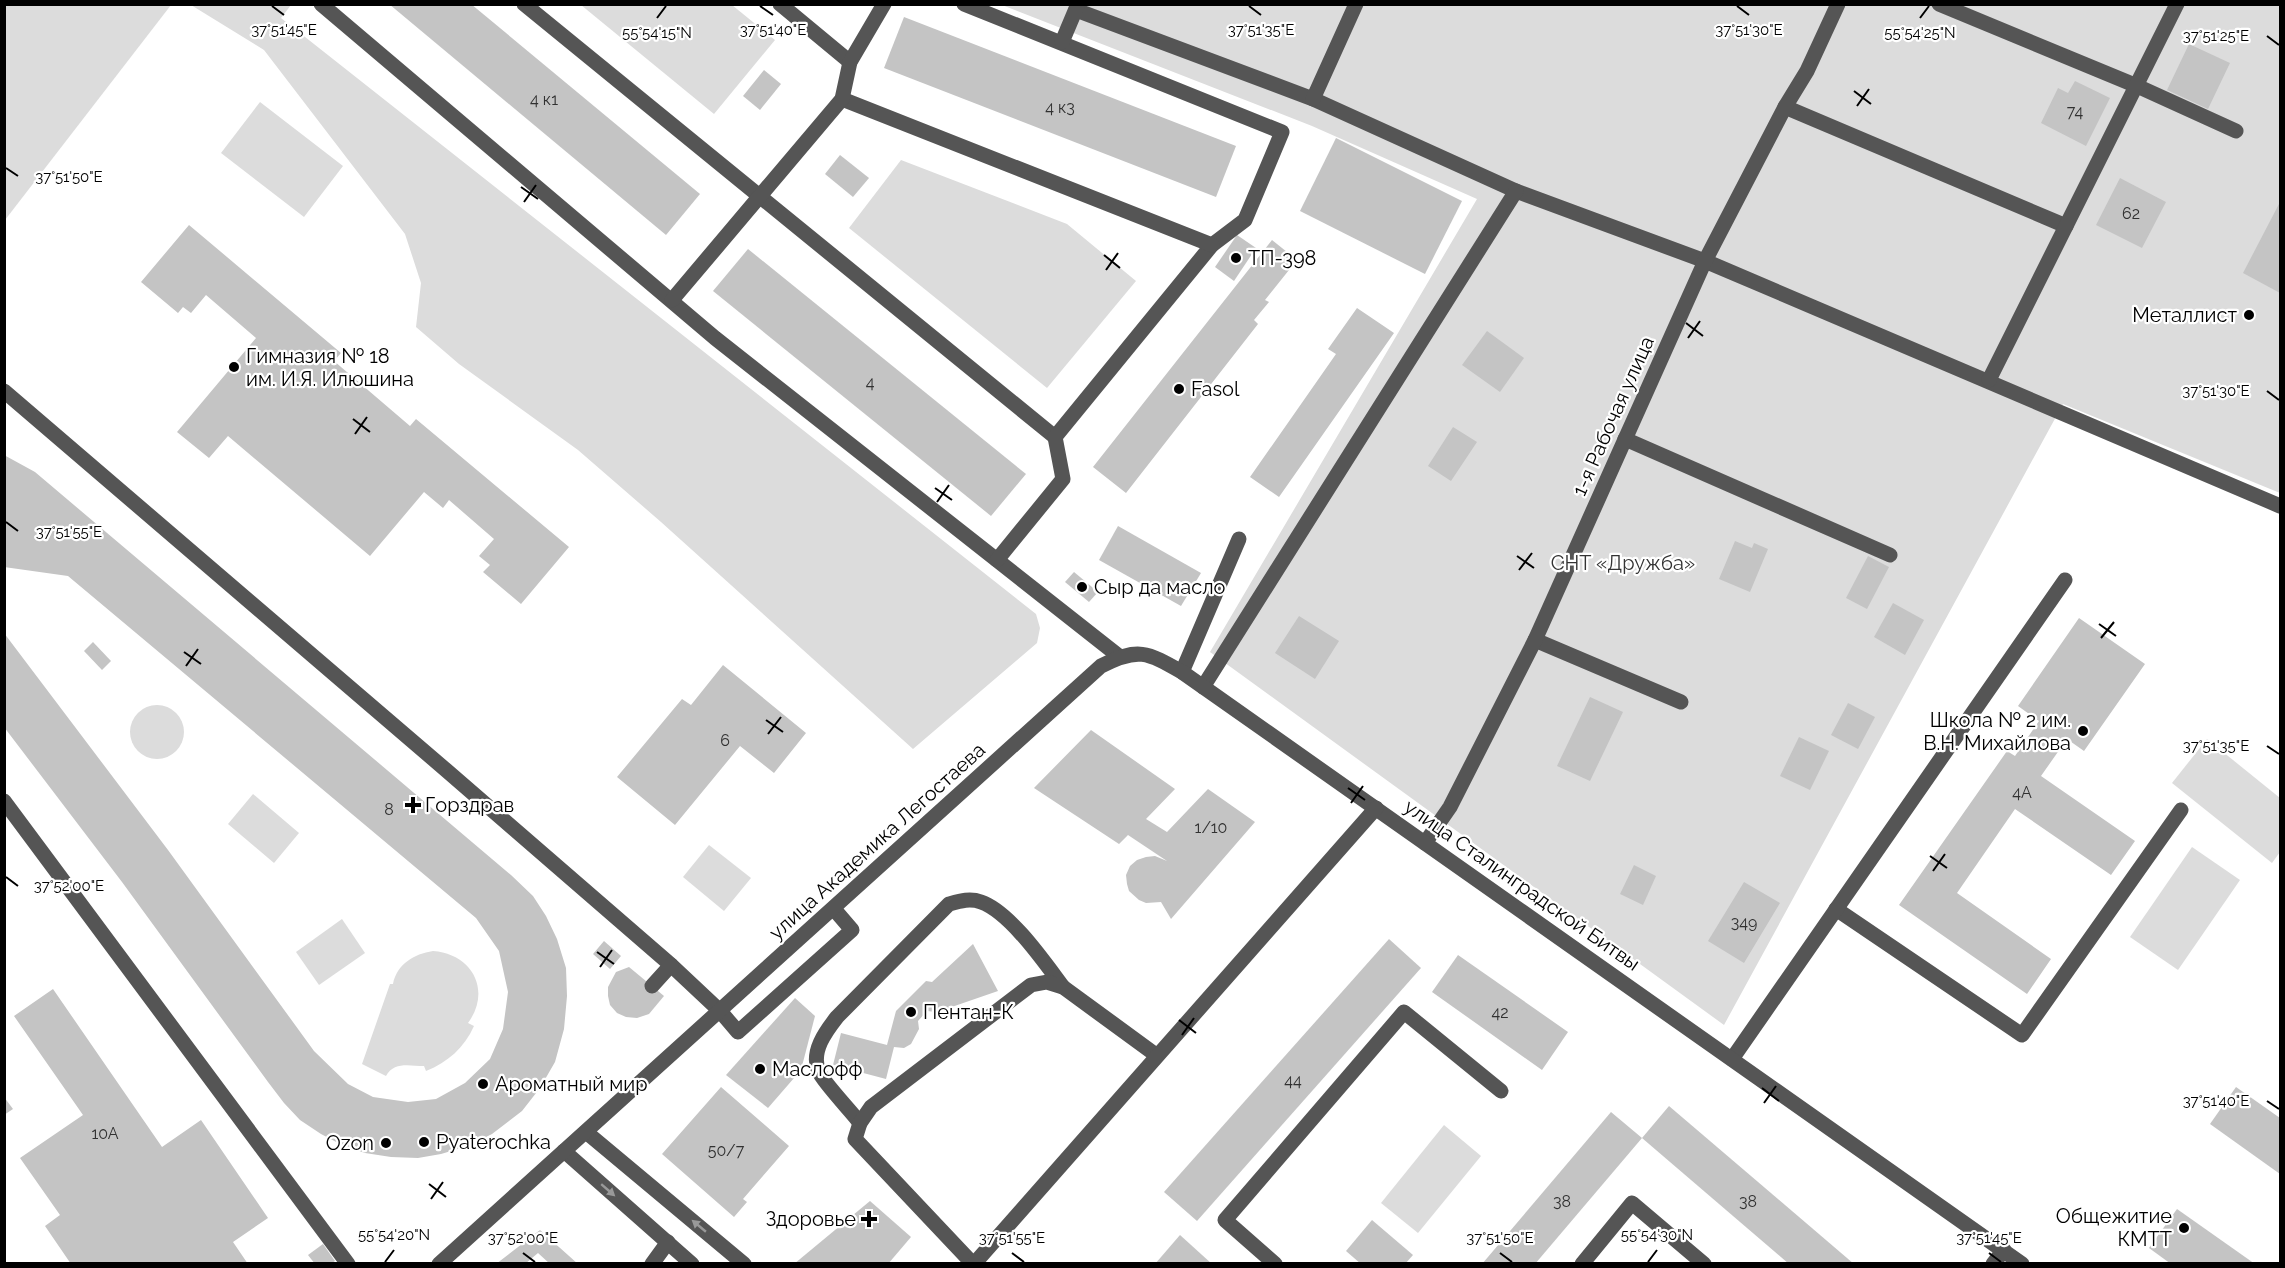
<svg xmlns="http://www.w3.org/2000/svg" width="2285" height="1268" font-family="Raleway,sans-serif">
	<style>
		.green { fill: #dcdcdc }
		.building { fill: #c4c4c4 }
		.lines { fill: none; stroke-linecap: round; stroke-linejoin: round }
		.minor { stroke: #555; stroke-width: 15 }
		.oneway { fill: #999 }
		.ticks { fill: none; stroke: #000; stroke-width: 2 }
		.poi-dot { fill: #000; stroke: #fff; stroke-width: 2 }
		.labels { text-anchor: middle; stroke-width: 4.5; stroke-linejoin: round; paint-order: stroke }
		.number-label { font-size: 16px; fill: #313131 }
		.poi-label { font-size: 20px; fill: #000; stroke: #fff; text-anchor: start }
		.street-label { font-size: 20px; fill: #000; stroke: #fff }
		.park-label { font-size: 20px; fill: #333; stroke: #fff }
		.ticks-label { font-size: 15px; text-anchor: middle; fill: #000; stroke: #fff; stroke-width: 4.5; stroke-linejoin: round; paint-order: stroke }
	</style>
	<rect width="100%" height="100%" fill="#fff"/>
	<g class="green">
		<polygon points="5,4 171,5 5,220 4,5"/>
		<polygon points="191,5 291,5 281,18 1036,614 1040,628 1037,643 913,749 661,522 578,450 459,364 416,327 421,283 405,234 264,50"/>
		<polygon points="581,5 732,5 775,40 714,114"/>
		<polygon points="1002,5 2280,5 2280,493 2063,404 1724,1025 1210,652 1477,199 1312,126"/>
		<polygon points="260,102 343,166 304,217 221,153"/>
		<polygon points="901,160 1067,224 1136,281 1047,388 849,228"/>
		<circle cx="157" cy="732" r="27"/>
		<polygon points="2207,739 2280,798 2280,852 2272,863 2172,783"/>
		<polygon points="253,794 299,833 274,863 228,824"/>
		<polygon points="709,845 751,878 724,911 683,877"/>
		<polygon points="2192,847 2240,880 2178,970 2130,937"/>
		<polygon points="342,919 365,953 319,985 296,952"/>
		<path d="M 433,951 C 472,954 492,990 468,1023 L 474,1026 C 464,1048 448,1062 426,1071 L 424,1066 C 410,1066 394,1061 386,1076 L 362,1064 L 390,984 L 393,984 C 397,964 414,954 433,951 Z"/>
		<polygon points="1444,1125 1481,1156 1418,1233 1381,1203"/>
	</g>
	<g class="building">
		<polygon points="389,4 471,4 700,194 666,235"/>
		<polygon points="904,17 1236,146 1216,197 884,68"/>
		<polygon points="2189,44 2230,63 2208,109 2167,90"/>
		<polygon points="764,70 781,84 760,110 743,96"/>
		<polygon points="2075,81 2110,98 2086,146 2041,123 2058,88 2068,93"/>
		<polygon points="1336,138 1462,201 1425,274 1300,211"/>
		<polygon points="840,155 869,178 853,197 825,174"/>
		<polygon points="2120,178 2166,202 2142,248 2096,225"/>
		<polygon points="2280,202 2280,293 2243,273"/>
		<polygon points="189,225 341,353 334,361 410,426 416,419 569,547 521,604 483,572 490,565 479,556 494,539 449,500 443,508 424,492 370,556 228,436 209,458 177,432 256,338 206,295 191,313 183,307 178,313 141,282"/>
		<polygon points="1237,235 1256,248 1234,281 1215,267"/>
		<polygon points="1272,240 1297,260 1265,300 1269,302 1254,320 1258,324 1126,493 1093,467"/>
		<polygon points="748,249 1026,474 991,516 713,291"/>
		<polygon points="1357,308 1394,333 1279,497 1250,477 1336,354 1328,349"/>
		<polygon points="1487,331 1524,358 1500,392 1462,365"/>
		<polygon points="1453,427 1477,442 1451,481 1428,466"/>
		<polygon points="4,455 35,472 511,875 533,896 546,916 557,939 566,968 567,996 564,1029 555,1062 540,1088 522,1111 492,1134 468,1146 441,1154 418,1158 391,1157 365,1153 342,1145 321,1134 300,1120 284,1103 268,1082 122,882 4,727 4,633 168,850 314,1051 348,1084 373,1097 408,1102 436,1099 465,1083 490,1059 503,1029 508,992 499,951 476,918 68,576 4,567"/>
		<polygon points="1118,526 1201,573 1181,606 1099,560"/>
		<polygon points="1735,541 1752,548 1754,543 1768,549 1750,592 1719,579"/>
		<polygon points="1868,556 1889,567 1867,609 1846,598"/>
		<polygon points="1074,572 1098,592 1089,602 1065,582"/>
		<polygon points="1893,603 1924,620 1905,655 1874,637"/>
		<polygon points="1299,616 1339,641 1315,679 1275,653"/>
		<polygon points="2079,618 2145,664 2084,751 2067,739 2041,776 2135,841 2111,875 2015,809 1957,893 2051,959 2027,994 1899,905 2007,751 2015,756 2039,721 2018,706"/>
		<polygon points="93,642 111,661 102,670 84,651"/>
		<polygon points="723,665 806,733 774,773 740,746 675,825 617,777 682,699 691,705"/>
		<polygon points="1590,697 1623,712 1590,781 1557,766"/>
		<polygon points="1848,703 1875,717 1858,749 1831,735"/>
		<polygon points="1091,730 1175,789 1146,819 1167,832 1208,789 1255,822 1171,919 1161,902 1146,903 1139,900 1129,891 1127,884 1126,875 1130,866 1137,860 1146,857 1155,856 1167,861 1128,835 1119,844 1034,788"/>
		<polygon points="1799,737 1829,751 1810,790 1780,776"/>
		<polygon points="1634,865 1656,876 1643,905 1620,894"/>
		<polygon points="1744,882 1780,903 1744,963 1708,941"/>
		<polygon points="1389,939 1421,968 1197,1221 1164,1192"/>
		<polygon points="604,941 621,956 610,969 593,954"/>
		<polygon points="973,944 998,991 943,1010 936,1012 927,1011 918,1021 919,1029 911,1044 904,1048 894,1047 886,1079 833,1065 841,1033 887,1045 896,1011 926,981 932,982"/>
		<polygon points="1458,955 1568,1032 1542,1070 1432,992"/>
		<polygon points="629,967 664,996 649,1014 637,1018 626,1017 617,1013 610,1005 608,996 608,987 616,972"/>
		<polygon points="53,989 162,1147 201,1120 268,1218 233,1242 248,1264 71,1264 45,1226 60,1215 20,1158 83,1115 14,1016"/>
		<polygon points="795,998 815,1016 801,1070 768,1108 726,1075"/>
		<polygon points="721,1087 789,1146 743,1199 747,1202 734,1217 662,1154"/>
		<polygon points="2236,1087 2280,1118 2280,1174 2210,1124"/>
		<polygon points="4,1097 13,1109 4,1115"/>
		<polygon points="1669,1106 1854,1264 1789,1264 1642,1138"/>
		<polygon points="1611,1112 1642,1138 1535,1264 1482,1264"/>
		<polygon points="870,1201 911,1237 888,1264 794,1264"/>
		<polygon points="2177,1209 2255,1264 2171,1264 2149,1248"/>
		<polygon points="1372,1220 1413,1255 1405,1264 1361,1264 1346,1251"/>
		<polygon points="540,1230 578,1264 550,1264 538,1253 525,1264 496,1264"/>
		<polygon points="1180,1235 1212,1264 1155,1264"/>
		<polygon points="323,1244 335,1261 331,1264 315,1264 308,1255"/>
	</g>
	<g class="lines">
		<g class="minor">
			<polyline points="321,4 715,338 1120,657"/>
			<polyline points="524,4 1055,437"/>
			<polyline points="780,4 850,62"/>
			<polyline points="964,4 1282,132 1245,220 1212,245 1055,437 1063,479 997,560"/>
			<polyline points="1939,4 2137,86 2236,131"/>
			<polyline points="1076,10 1313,99 1516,191 1705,261 2280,506"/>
			<polyline points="1062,42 1078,4"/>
			<polyline points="842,99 1212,245"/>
			<polyline points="1313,99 1356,4"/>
			<polyline points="1785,107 2066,226"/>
			<polyline points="672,300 842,99 850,62 884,4"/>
			<polyline points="1989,380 2177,4"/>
			<polyline points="4,391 446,770 671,965 720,1011 738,1032 852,930 834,909"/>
			<polyline points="1625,439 1890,555"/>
			<polyline points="1535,640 1681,702"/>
			<polyline points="1182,672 1239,539"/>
			<polyline points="1203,687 1516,191"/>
			<polyline points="4,801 348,1264"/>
			<polyline points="1425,843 1450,807 1535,640 1705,261 1785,107 1807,71 1838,4"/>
			<polyline points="1836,909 2022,1035 2181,810"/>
			<polyline points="652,986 671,965"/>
			<polyline points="1732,1059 2065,580"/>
			<path d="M 860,1123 C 851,1111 824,1083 819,1072 C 810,1052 826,1031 837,1017 L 949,904 C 960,901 970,898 981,902 C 1010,912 1045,963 1063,987"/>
			<polyline points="586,1132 744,1264"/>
			<polyline points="564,1151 692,1264"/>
			<path d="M 439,1264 L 1101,666 C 1138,647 1147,652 1182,672 L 2022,1264"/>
			<polyline points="652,1264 668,1242"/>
			<polyline points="973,1264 855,1139 860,1123 871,1107 1031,985 1047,982 1063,987 1156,1055"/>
			<polyline points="974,1264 1376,808"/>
			<polyline points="1275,1264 1225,1220 1404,1012 1501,1091"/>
			<polyline points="1582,1264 1632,1203 1704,1264"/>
			<polyline points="1993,1264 2004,1250"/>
		</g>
	</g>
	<defs><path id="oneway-solid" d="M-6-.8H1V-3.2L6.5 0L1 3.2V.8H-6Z" transform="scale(1.5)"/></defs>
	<g class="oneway">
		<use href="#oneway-solid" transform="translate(608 1190) rotate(41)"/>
		<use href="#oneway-solid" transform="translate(699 1226) rotate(-140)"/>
	</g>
	<path class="ticks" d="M 272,6 L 284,15M 760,6 L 773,15M 1249,6 L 1261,15M 1737,6 L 1749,15M 657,18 L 666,6M 1920,18 L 1929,6M 2267,36 L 2279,45M 1854,91 L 1871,104M 1857,106 L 1869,89M 6,168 L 18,176M 521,187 L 538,199M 524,202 L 536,185M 1104,255 L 1120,268M 1106,270 L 1118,253M 1686,323 L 1703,336M 1688,338 L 1700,321M 2267,391 L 2279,400M 353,419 L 370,432M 355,434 L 367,417M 935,488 L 952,500M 937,502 L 949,485M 6,522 L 18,531M 1517,556 L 1534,568M 1519,570 L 1532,553M 2099,624 L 2116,636M 2101,638 L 2114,622M 184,652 L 201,664M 186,666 L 198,649M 766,720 L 783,732M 768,734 L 781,717M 2267,746 L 2279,754M 1348,788 L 1365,800M 1351,803 L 1363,786M 1930,856 L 1947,868M 1933,871 L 1945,854M 6,877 L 18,886M 597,952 L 614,964M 600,967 L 612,950M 1179,1020 L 1196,1033M 1182,1035 L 1194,1018M 1762,1088 L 1779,1101M 2267,1101 L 2279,1109M 1764,1103 L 1776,1086M 429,1184 L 446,1197M 431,1199 L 443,1182M 523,1253 L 535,1262M 1012,1253 L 1024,1262M 1500,1253 L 1512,1262M 1989,1253 L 2001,1262M 385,1262 L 394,1250M 1648,1262 L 1657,1250"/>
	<g class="poi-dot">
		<circle cx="1236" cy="258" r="6"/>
		<circle cx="2249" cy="315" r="6"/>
		<circle cx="234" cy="367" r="6"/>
		<circle cx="1179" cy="389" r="6"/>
		<circle cx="1082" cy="587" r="6"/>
		<circle cx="2083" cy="731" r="6"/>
		<path d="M410 796h6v6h6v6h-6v6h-6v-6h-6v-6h6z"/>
		<circle cx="911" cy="1012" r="6"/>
		<circle cx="760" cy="1069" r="6"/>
		<circle cx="483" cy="1084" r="6"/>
		<circle cx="424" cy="1142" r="6"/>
		<circle cx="386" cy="1143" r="6"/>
		<path d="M866 1210h6v6h6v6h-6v6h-6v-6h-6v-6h6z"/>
		<circle cx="2184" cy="1228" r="6"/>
	</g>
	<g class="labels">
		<g class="number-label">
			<text x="544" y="105">4 к1</text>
			<text x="1060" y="113">4 к3</text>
			<text x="2075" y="117">74</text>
			<text x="2131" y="219">62</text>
			<text x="870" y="388">4</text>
			<text x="725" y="746">6</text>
			<text x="2022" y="798">4А</text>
			<text x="389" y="815">8</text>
			<text x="1211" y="833">1/10</text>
			<text x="1744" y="928">349</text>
			<text x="1500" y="1018">42</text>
			<text x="1293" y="1086">44</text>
			<text x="105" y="1139">10А</text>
			<text x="726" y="1156">50/7</text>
			<text x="1562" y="1207">38</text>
			<text x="1748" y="1207">38</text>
		</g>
		<g class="poi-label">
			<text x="1248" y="265">ТП-398</text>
			<text x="2237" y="322" text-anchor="end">Металлист</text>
			<text x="246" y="363">Гимназия № 18<tspan x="246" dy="23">им. И.Я. Илюшина</tspan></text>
			<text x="1191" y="396">Fasol</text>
			<text x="1094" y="594">Сыр да масло</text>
			<text x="2071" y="727" text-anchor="end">Школа № 2 им.<tspan x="2071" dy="23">В.Н. Михайлова</tspan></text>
			<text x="425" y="812">Горздрав</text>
			<text x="923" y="1019">Пентан-К</text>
			<text x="772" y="1076">Маслофф</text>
			<text x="495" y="1091">Ароматный мир</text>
			<text x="436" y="1149">Pyaterochka</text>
			<text x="374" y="1150" text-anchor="end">Ozon</text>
			<text x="2172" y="1223" text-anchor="end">Общежитие<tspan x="2172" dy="23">КМТТ</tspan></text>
			<text x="856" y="1226" text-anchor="end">Здоровье</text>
		</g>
		<g class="street-label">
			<text transform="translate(1613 416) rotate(-66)" y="7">1-я Рабочая улица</text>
			<text transform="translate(877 841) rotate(-42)" y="7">улица Академика Легостаева</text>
			<text transform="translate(1522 885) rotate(35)" y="7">улица Сталинградской Битвы</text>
		</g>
		<g class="park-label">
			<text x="1623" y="570">СНТ «Дружба»</text>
		</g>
	</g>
	<g class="ticks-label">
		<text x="284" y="35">37°51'45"E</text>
		<text x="773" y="35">37°51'40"E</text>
		<text x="1261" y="35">37°51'35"E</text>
		<text x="1749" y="35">37°51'30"E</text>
		<text x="657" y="38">55°54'15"N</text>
		<text x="1920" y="38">55°54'25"N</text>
		<text x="2216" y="41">37°51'25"E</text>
		<text x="69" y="182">37°51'50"E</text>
		<text x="2216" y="396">37°51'30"E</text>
		<text x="69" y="537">37°51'55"E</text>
		<text x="2216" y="751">37°51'35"E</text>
		<text x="69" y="891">37°52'00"E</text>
		<text x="2216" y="1106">37°51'40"E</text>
		<text x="394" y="1240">55°54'20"N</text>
		<text x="1657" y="1240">55°54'30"N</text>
		<text x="523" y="1243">37°52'00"E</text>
		<text x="1012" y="1243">37°51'55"E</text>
		<text x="1500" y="1243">37°51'50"E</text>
		<text x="1989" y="1243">37°51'45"E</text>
	</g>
	<rect width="2285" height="1268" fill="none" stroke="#000000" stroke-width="12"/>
</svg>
